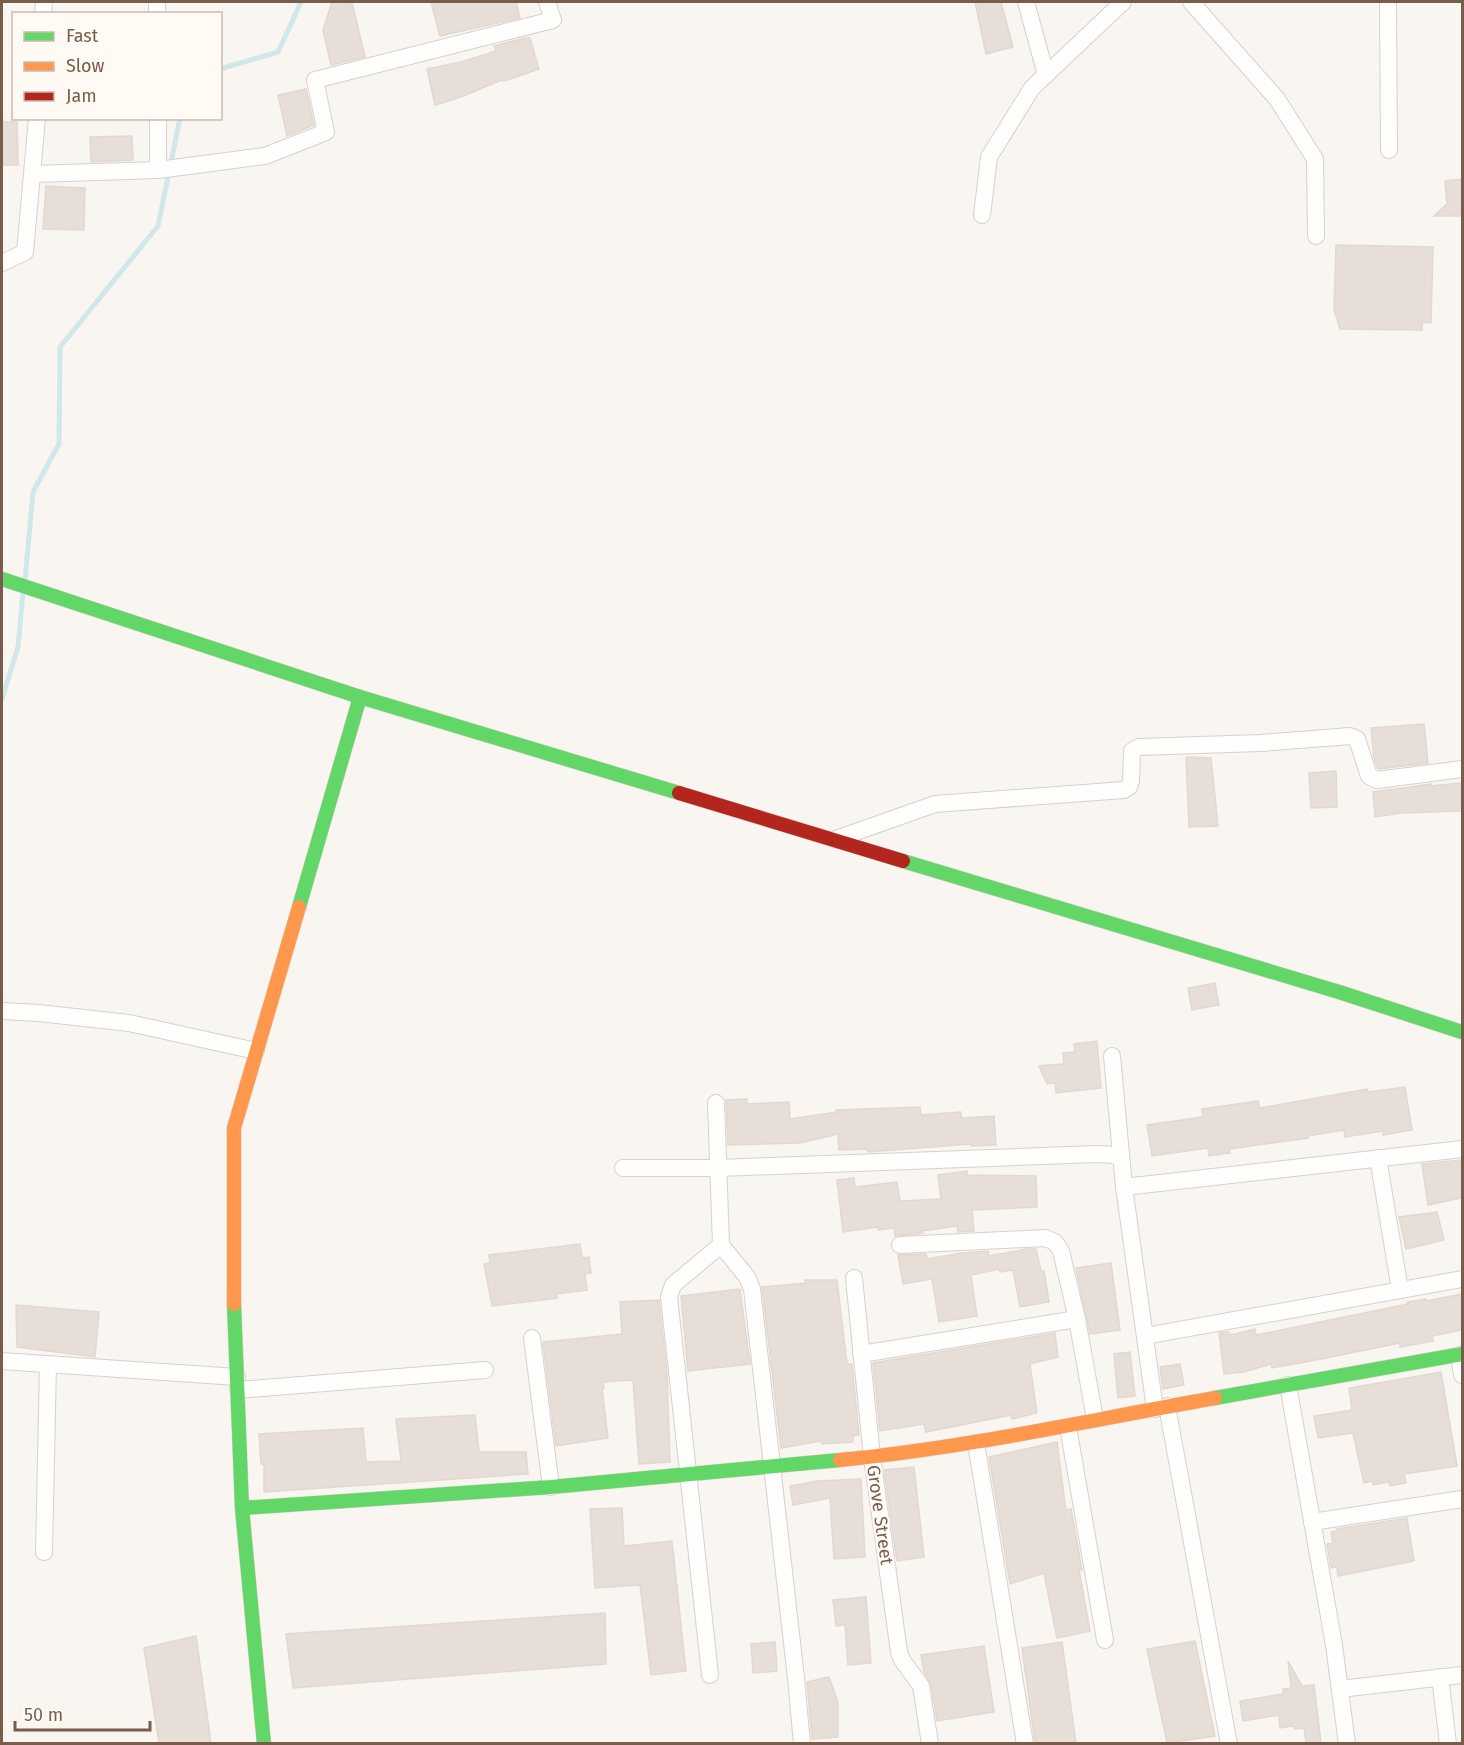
<svg xmlns="http://www.w3.org/2000/svg" width="1464" height="1745" font-family="'Fira Sans',sans-serif">
	<style>
		.lines { fill: none; stroke-linecap: round; stroke-linejoin: round }
		.stream { stroke: #d0e8ea; stroke-width: 5 }
		.building { fill: #e6ded7; stroke: #e2d8d2; stroke-width: 1.5 }
		.street-casing { stroke: #d7d1cb; stroke-width: 18 }
		.fast-casing { stroke: #d9d2cb; stroke-width: 15 }
		.slow-casing { stroke: #d9d2cb; stroke-width: 15 }
		.jam-casing { stroke: #d9d2cb; stroke-width: 15 }
		.street { stroke: #fefefd; stroke-width: 16 }
		.fast { stroke: #63d668; stroke-width: 14 }
		.slow { stroke: #ff974d; stroke-width: 14 }
		.jam { stroke: #b3261e; stroke-width: 14 }
		.labels { text-anchor: middle; stroke-width: 4.5; stroke-linejoin: round; paint-order: stroke }
		.street-label { font-size: 18px; fill: #7a5c4d; stroke: #fffaf3 }
	</style>
	<rect width="100%" height="100%" fill="#f9f5f0"/>
	<g class="lines">
		<g class="stream">
			<polyline points="220,69 278,52 301,2"/>
			<polyline points="25,580 33,492 59,444 60,347 158,226 180,118"/>
			<polyline points="2,699 18,647 23,592"/>
		</g>
	</g>
	<g class="building">
		<polygon points="332,2 352,2 365,57 331,65 323,30"/>
		<polygon points="431,2 516,2 520,18 440,36"/>
		<polygon points="975,2 1001,2 1013,47 986,54"/>
		<polygon points="525,38 530,38 539,69 504,81 504,79 461,97 435,105 427,69 461,62 496,51 494,46"/>
		<polygon points="306,89 314,125 287,136 278,95"/>
		<polygon points="2,122 17,122 18,165 2,165"/>
		<polygon points="132,136 133,160 91,162 90,137"/>
		<polygon points="1462,179 1462,216 1434,216 1447,204 1445,181"/>
		<polygon points="46,186 85,188 84,230 43,229"/>
		<polygon points="1336,245 1433,247 1431,323 1422,322 1422,330 1340,329 1334,310"/>
		<polygon points="1424,724 1428,763 1378,769 1374,758 1371,728"/>
		<polygon points="1186,757 1211,758 1218,826 1189,827"/>
		<polygon points="1336,771 1337,807 1311,808 1309,773"/>
		<polygon points="1462,783 1462,811 1401,813 1375,817 1373,792 1431,784 1431,786"/>
		<polygon points="1215,983 1219,1005 1192,1010 1188,988"/>
		<polygon points="1097,1041 1101,1088 1056,1093 1055,1083 1047,1084 1039,1066 1064,1064 1063,1053 1075,1052 1074,1044"/>
		<polygon points="1405,1087 1412,1130 1383,1135 1383,1131 1345,1137 1344,1130 1308,1136 1308,1138 1229,1149 1230,1153 1209,1156 1208,1148 1152,1156 1147,1125 1203,1117 1202,1109 1258,1101 1260,1108 1367,1089 1368,1092"/>
		<polygon points="747,1099 747,1104 789,1102 790,1119 837,1112 836,1110 920,1107 921,1115 961,1112 961,1118 994,1116 996,1145 971,1146 971,1144 868,1152 867,1149 839,1150 838,1134 800,1143 728,1145 726,1100"/>
		<polygon points="1462,1160 1462,1198 1428,1205 1422,1164"/>
		<polygon points="967,1171 967,1175 1036,1176 1037,1207 972,1210 974,1231 958,1232 957,1226 922,1231 923,1233 895,1236 894,1228 878,1230 878,1227 843,1232 837,1180 854,1178 855,1187 897,1182 900,1201 941,1199 938,1175"/>
		<polygon points="1437,1212 1444,1240 1406,1249 1399,1217"/>
		<polygon points="580,1244 582,1258 589,1257 591,1273 585,1274 587,1290 556,1294 557,1298 492,1306 484,1264 490,1263 489,1255"/>
		<polygon points="1027,1249 1036,1249 1041,1271 1044,1271 1049,1302 1020,1307 1013,1270 1000,1272 999,1269 971,1275 977,1316 939,1322 932,1279 903,1284 898,1255 926,1254 927,1259 962,1253 988,1251 989,1256"/>
		<polygon points="1111,1263 1120,1330 1090,1334 1076,1268"/>
		<polygon points="805,1280 837,1280 847,1364 852,1364 859,1435 853,1436 853,1442 822,1444 821,1441 781,1448 762,1287 806,1283"/>
		<polygon points="740,1289 750,1364 688,1371 681,1296"/>
		<polygon points="1462,1294 1462,1330 1432,1336 1433,1341 1400,1347 1400,1343 1311,1361 1272,1368 1271,1364 1244,1372 1224,1374 1219,1333 1228,1332 1231,1335 1255,1329 1256,1335 1408,1304 1407,1302 1426,1299 1426,1301"/>
		<polygon points="659,1300 667,1373 670,1462 639,1464 633,1380 603,1382 604,1388 602,1388 608,1438 556,1446 543,1342 622,1334 620,1302"/>
		<polygon points="16,1305 99,1312 95,1357 17,1347"/>
		<polygon points="1055,1333 1058,1357 1030,1364 1037,1413 1012,1419 1011,1415 926,1432 924,1424 880,1431 873,1363"/>
		<polygon points="1130,1352 1135,1396 1118,1398 1114,1354"/>
		<polygon points="1180,1364 1184,1385 1163,1389 1160,1367"/>
		<polygon points="1441,1372 1457,1466 1404,1474 1406,1483 1390,1486 1389,1482 1373,1485 1372,1481 1364,1483 1353,1433 1318,1438 1314,1416 1352,1410 1349,1388"/>
		<polygon points="475,1415 479,1452 526,1452 528,1474 264,1492 264,1464 261,1464 259,1434 363,1428 366,1462 401,1461 396,1419"/>
		<polygon points="1057,1442 1066,1510 1071,1509 1082,1570 1079,1570 1090,1631 1057,1638 1044,1573 1010,1584 989,1457"/>
		<polygon points="914,1467 924,1557 897,1561 884,1470"/>
		<polygon points="861,1479 865,1557 834,1559 830,1498 793,1505 790,1486 818,1481"/>
		<polygon points="622,1508 624,1546 672,1541 686,1671 651,1675 640,1585 595,1588 590,1509"/>
		<polygon points="1407,1518 1414,1561 1338,1576 1337,1567 1331,1568 1327,1544 1333,1543 1331,1532 1337,1531 1337,1529"/>
		<polygon points="866,1597 871,1663 848,1665 845,1625 836,1626 833,1600"/>
		<polygon points="605,1613 606,1664 293,1688 286,1634"/>
		<polygon points="196,1636 211,1743 159,1743 144,1648"/>
		<polygon points="1195,1641 1215,1736 1167,1743 1147,1649"/>
		<polygon points="775,1642 777,1671 753,1673 751,1644"/>
		<polygon points="1062,1642 1076,1743 1035,1743 1022,1648"/>
		<polygon points="984,1646 994,1712 937,1721 931,1684 924,1672 921,1655"/>
		<polygon points="1288,1661 1302,1686 1314,1685 1321,1743 1306,1743 1304,1728 1295,1729 1293,1726 1280,1728 1279,1715 1243,1721 1240,1701 1283,1694 1283,1689 1291,1688"/>
		<polygon points="829,1677 838,1703 838,1737 812,1739 807,1682"/>
	</g>
	<g class="lines">
		<defs>
			<g id="street">
				<polyline points="157,2 157,14"/>
				<polyline points="1026,2 1046,75"/>
				<polyline points="1191,2 1277,99 1315,159 1316,236"/>
				<polyline points="1388,2 1389,150"/>
				<polyline points="43,14 44,2"/>
				<polyline points="158,118 158,170"/>
				<polyline points="34,174 158,170 265,156 326,132 315,80 553,20 547,2"/>
				<polyline points="982,215 989,157 1032,88 1123,2"/>
				<polyline points="2,263 25,252 37,118"/>
				<polyline points="836,839 935,804 1124,790 1129,787 1131,781 1132,751 1139,747 1261,743 1350,736 1357,739 1369,776 1377,780 1462,769"/>
				<polyline points="2,1011 39,1013 129,1023 256,1051"/>
				<polyline points="1112,1056 1124,1187 1155,1409"/>
				<polyline points="716,1103 721,1245 747,1277 752,1289 796,1678 802,1744"/>
				<polyline points="1378,1158 1400,1290"/>
				<polyline points="623,1168 718,1168 1097,1154 1114,1155 1121,1159"/>
				<polyline points="1124,1187 1462,1149"/>
				<polyline points="900,1245 1045,1238 1055,1242 1061,1251 1077,1319 1095,1419"/>
				<polyline points="854,1278 872,1457 899,1652 902,1660 921,1686 930,1744"/>
				<polyline points="1145,1336 1462,1279"/>
				<polyline points="532,1338 551,1487"/>
				<polyline points="861,1354 1077,1319"/>
				<polyline points="1459,1355 1462,1375"/>
				<polyline points="2,1361 237,1377"/>
				<polyline points="1288,1385 1334,1645 1347,1744"/>
				<polyline points="238,1390 485,1370"/>
				<polyline points="1167,1406 1229,1744"/>
				<polyline points="1068,1427 1105,1640"/>
				<polyline points="976,1443 1025,1744"/>
				<polyline points="1312,1522 1462,1499"/>
				<polyline points="44,1552 48,1365"/>
				<polyline points="710,1675 669,1297 673,1285 721,1245"/>
				<polyline points="1440,1677 1448,1744"/>
				<polyline points="1340,1689 1462,1675"/>
			</g>
			<g id="fast">
				<polyline points="2,579 360,697 679,793"/>
				<polyline points="903,861 1339,992 1462,1032"/>
				<polyline points="299,907 360,697"/>
				<polyline points="234,1304 242,1508 264,1744"/>
				<polyline points="1215,1398 1462,1354"/>
				<polyline points="242,1508 551,1487 840,1460"/>
			</g>
			<g id="slow">
				<polyline points="234,1304 234,1128 299,907"/>
				<path d="M 840,1460 C 967,1448 1090,1420 1215,1398"/>
			</g>
			<polyline id="jam" points="679,793 903,861"/>
		</defs>
		<use href="#street" class="street-casing"/>
		<use href="#fast" class="fast-casing"/>
		<use href="#slow" class="slow-casing"/>
		<use href="#jam" class="jam-casing"/>
		<use href="#street" class="street"/>
		<use href="#fast" class="fast"/>
		<use href="#slow" class="slow"/>
		<use href="#jam" class="jam"/>
	</g>
	<g class="labels">
		<g class="street-label">
			<text transform="translate(880 1515) rotate(82)" y="6">Grove Street</text>
		</g>
	</g>
	<rect width="1464" height="1745" fill="none" stroke="#7a5c4d" stroke-width="6"/>
	<rect x="12" y="12" width="210" height="108" fill="#fffaf3" stroke="#cabbb1" stroke-width="1.5"/>
	<rect x="24" y="32" width="30" height="9" fill="#63d668" stroke="#cabbb1" stroke-width="1.5"/>
	<text x="66" y="42" font-size="18" fill="#7a5c4d">Fast</text>
	<rect x="24" y="62" width="30" height="9" fill="#ff974d" stroke="#cabbb1" stroke-width="1.5"/>
	<text x="66" y="72" font-size="18" fill="#7a5c4d">Slow</text>
	<rect x="24" y="92" width="30" height="9" fill="#b3261e" stroke="#cabbb1" stroke-width="1.5"/>
	<text x="66" y="102" font-size="18" fill="#7a5c4d">Jam</text>
	<path d="M15 1721v9h135v-9" fill="none" stroke="#7a5c4d" stroke-width="3"/>
	<text x="24" y="1721" font-size="18" fill="#7a5c4d" stroke="#fffaf3" stroke-width="4.5" paint-order="stroke">50 m</text>
</svg>
